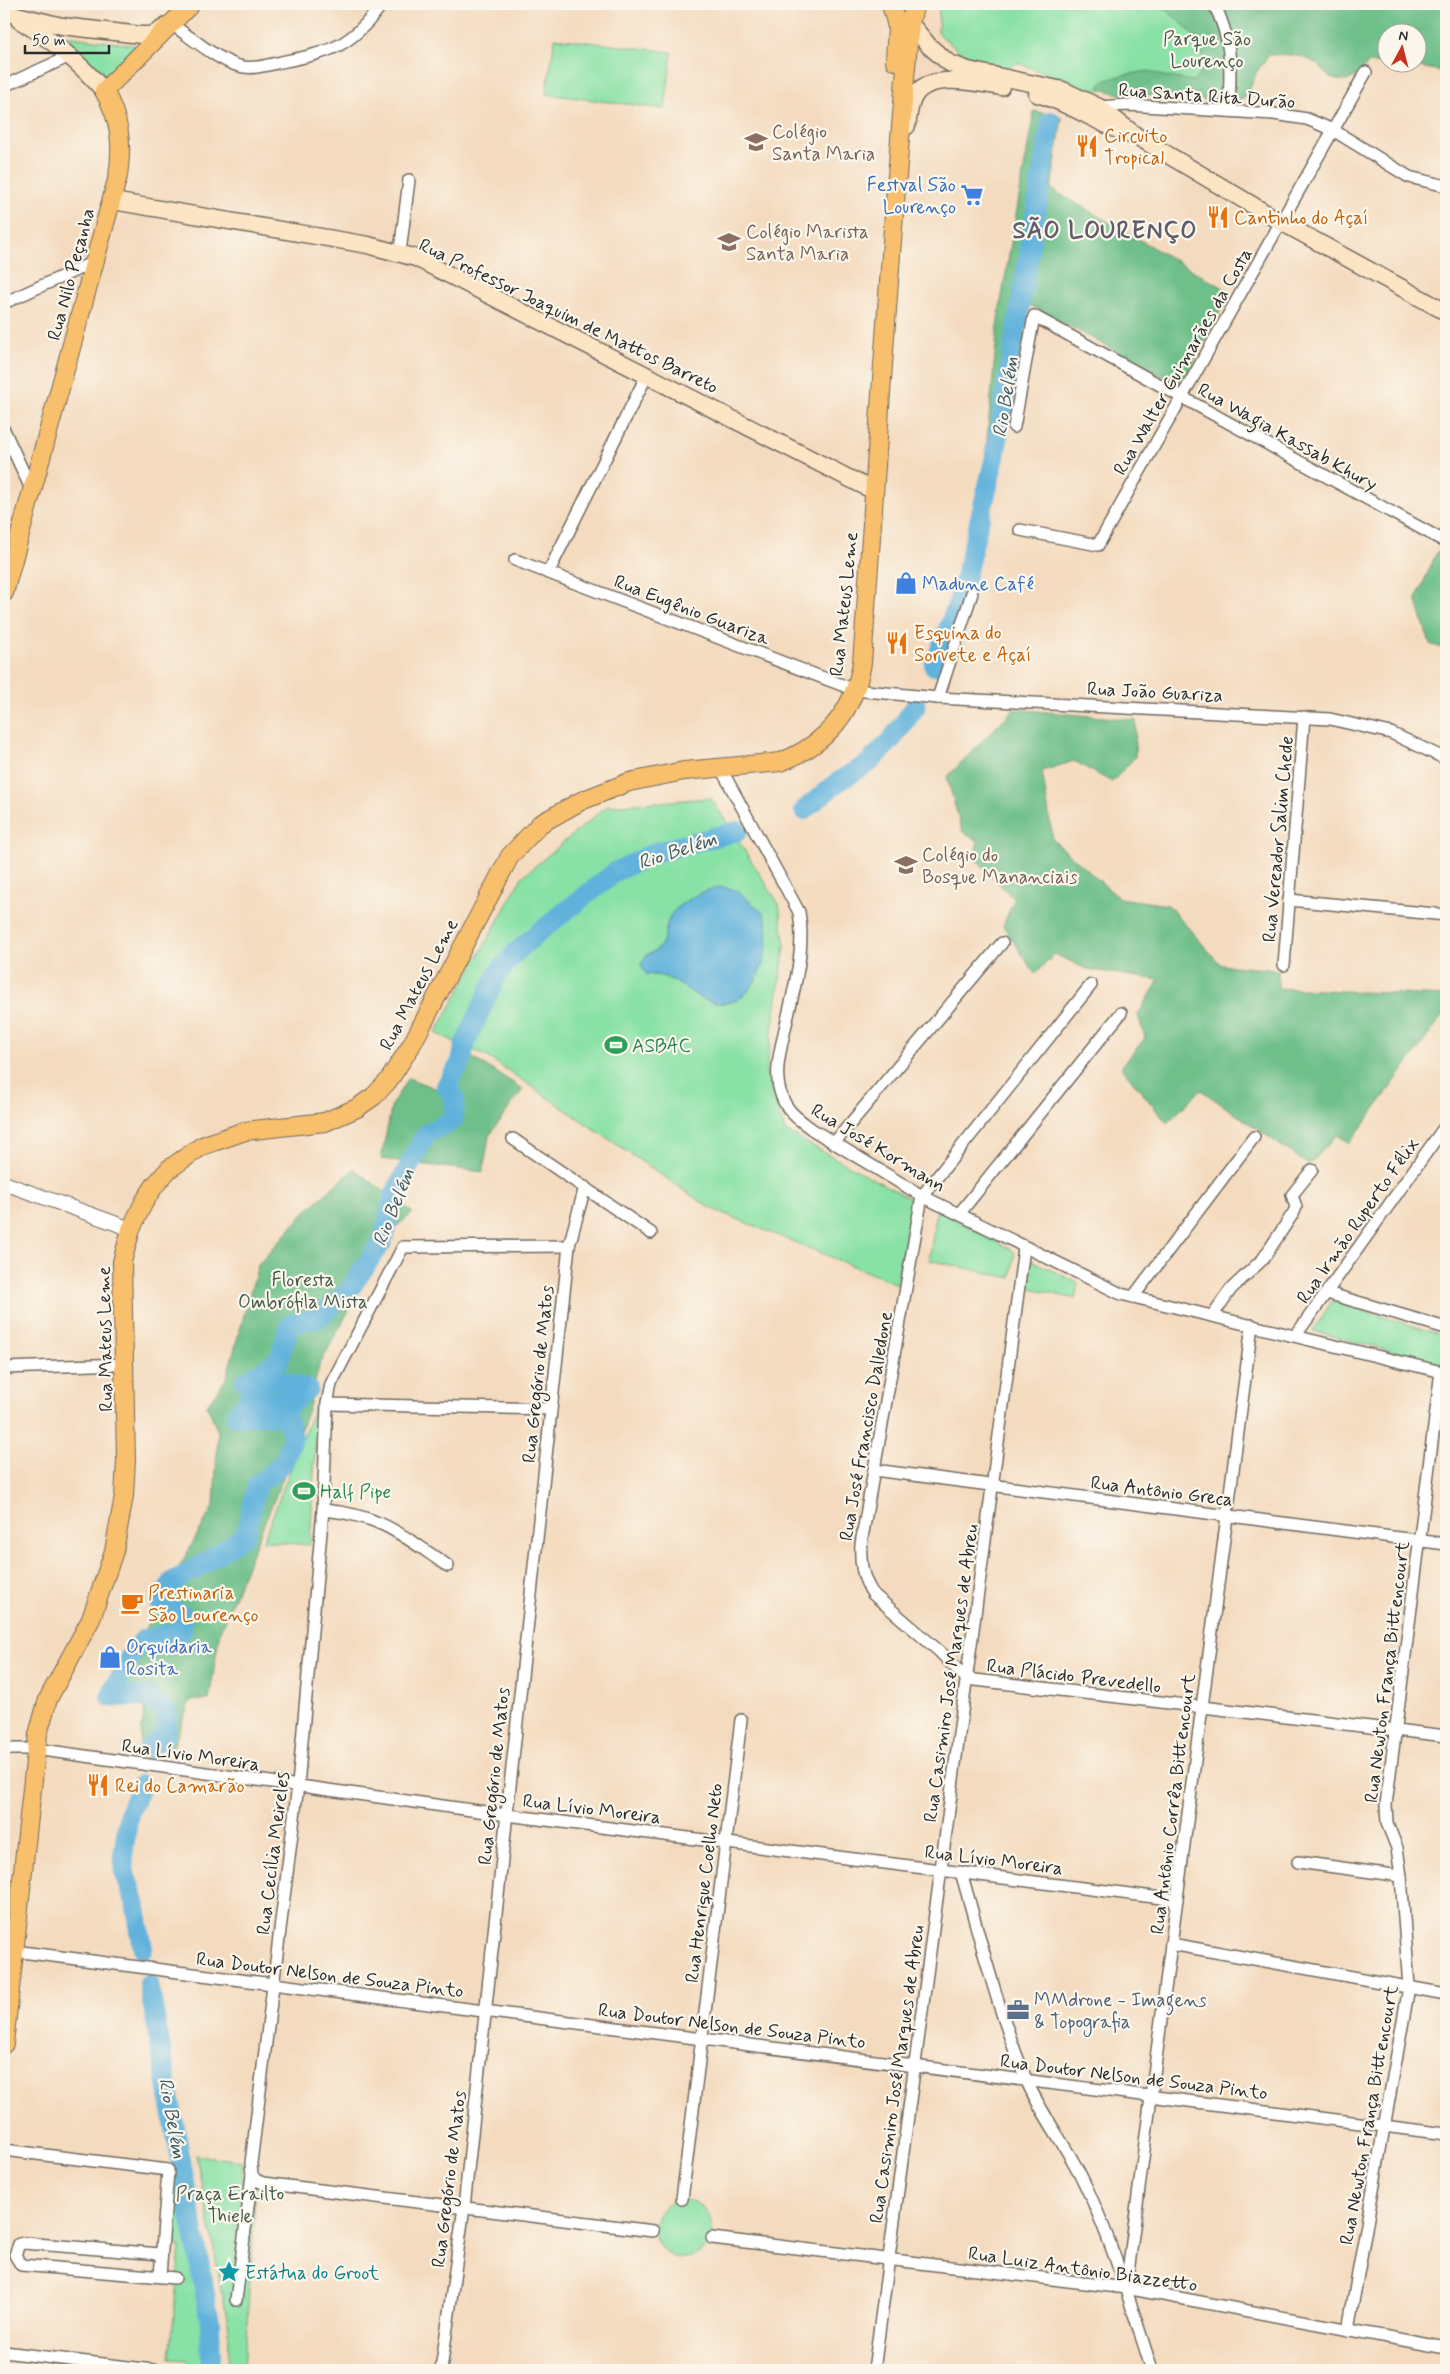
<svg xmlns="http://www.w3.org/2000/svg" width="1450" height="2374" font-family="Mynerve,sans-serif">
	<style>
		.green { fill: #88e1a5; stroke: #5a8668 }
		.forest { fill: #6ebf8a; stroke: #4c755a; fill-rule: evenodd }
		.water { fill: #61b2dc; stroke: #466e84 }
		.lines { fill: none; stroke-linecap: round; stroke-linejoin: round }
		.river { stroke: #61b2dc; stroke-width: 20 }
		.minor-casing { stroke: #71695f; stroke-width: 14 }
		.tertiary-casing { stroke: #71695f; stroke-width: 16 }
		.secondary-casing { stroke: #71695f; stroke-width: 19 }
		.primary-casing { stroke: #71695f; stroke-width: 20 }
		.minor { stroke: #fff; stroke-width: 11 }
		.tertiary { stroke: #fff; stroke-width: 14 }
		.secondary { stroke: #fce5c4; stroke-width: 16 }
		.primary { stroke: #f8bf6c; stroke-width: 18 }
		.labels { text-anchor: middle; stroke-width: 4.5; stroke-linejoin: round; paint-order: stroke }
		.park-label { font-size: 19px; fill: #42584a; stroke: #fbf7ec }
		.street-label { font-size: 19px; fill: #2b2b2b; stroke: #fbf7ec }
		.education-label { font-size: 19px; fill: #785e54; stroke: #fbf7ec; text-anchor: start }
		.food-label { font-size: 19px; fill: #c56008; stroke: #fbf7ec; text-anchor: start }
		.shop-label { font-size: 19px; fill: #366cbe; stroke: #fbf7ec; text-anchor: start }
		.leisure-label { font-size: 19px; fill: #27864d; stroke: #fbf7ec; text-anchor: start }
		.service-label { font-size: 19px; fill: #4e5e75; stroke: #fbf7ec; text-anchor: start }
		.culture-label { font-size: 19px; fill: #0d838f; stroke: #fbf7ec; text-anchor: start }
		.water-label { font-size: 20px; font-style: italic; fill: #3e5a69; stroke: #fbf7ec }
		.district-label { font-size: 24px; font-weight: bold; letter-spacing: 1px; fill: #605c6b; stroke: #fbf7ec }
	</style>
	<rect width="100%" height="100%" fill="#fbf7ec"/>
	<filter id="ink" filterUnits="userSpaceOnUse"><feTurbulence type="fractalNoise" baseFrequency=".02" numOctaves="2"/><feDisplacementMap in="SourceGraphic" scale="10" xChannelSelector="R" yChannelSelector="G"/><feConvolveMatrix kernelMatrix="1 2 1 2 8 2 1 2 1" color-interpolation-filters="sRGB"/></filter>
	<filter id="wash" filterUnits="userSpaceOnUse"><feTurbulence type="fractalNoise" baseFrequency=".0096" numOctaves="4" result="noise"/><feDisplacementMap in="SourceGraphic" scale="20" xChannelSelector="R" yChannelSelector="G"/><feGaussianBlur stdDeviation="1.12" result="paint"/><feColorMatrix in="noise" values="0 0 0 0 0 0 0 0 0 0 0 0 0 0 0 0 0 1.4 0 .05"/><feComposite in="paint" operator="in"/></filter>
	<g filter="url(#wash)">
		<rect width="100%" height="100%" fill="#f4dbbf"/>
		<g class="green">
			<polygon points="939,4 1446,4 1418,32 1256,41 1247,97 1088,89 1018,63 1004,68 972,58 960,52 938,33"/>
			<polygon points="58,35 141,46 107,75"/>
			<polygon points="555,38 672,52 665,109 546,94"/>
			<polygon points="711,798 779,904 785,946 766,1071 785,1131 914,1201 897,1284 710,1208 488,1057 436,1033 522,877 607,806"/>
			<polygon points="937,1209 1015,1252 1011,1278 929,1260"/>
			<polygon points="1031,1260 1078,1283 1075,1299 1027,1287"/>
			<polygon points="1332,1301 1446,1336 1446,1365 1313,1331"/>
			<polygon points="318,1398 310,1545 263,1541"/>
			<polygon points="196,2155 243,2161 242,2183 256,2186 244,2370 228,2370 229,2328"/>
			<polygon points="175,2165 200,2304 205,2370 196,2370 187,2360 170,2359 180,2245 169,2243"/>
			<circle cx="683" cy="2229" r="29"/>
		</g>
		<g class="forest">
			<path d="M 1158,4 L 1446,4 L 1446,72 L 1399,63 L 1369,63 C 1358,75 1348,87 1330,77 C 1325,75 1322,67 1317,64 C 1301,54 1287,54 1269,55 L 1257,71 L 1247,97 C 1221,106 1205,98 1179,96 C 1147,93 1131,102 1099,87 L 1103,81 L 1123,75 L 1149,71 L 1167,77 L 1194,81 C 1222,53 1179,19 1158,4 ZM 1388,32 L 1418,32 L 1418,62 L 1388,62 Z"/>
			<polygon points="1034,111 1062,118 1051,189 1230,292 1181,386 1030,305 1003,462 985,461 999,313"/>
			<polygon points="1446,551 1446,649 1430,644 1416,599 1437,552"/>
			<polygon points="1014,709 1136,720 1135,757 1112,782 1074,761 1042,771 1053,840 1119,898 1168,905 1221,965 1278,970 1278,988 1446,996 1446,1011 1350,1143 1337,1135 1309,1165 1201,1090 1167,1123 1121,1067 1145,1038 1138,1015 1159,980 1086,969 1055,954 1035,974 1003,926 1014,899 974,858 978,841 962,831 947,777"/>
			<polygon points="460,1050 523,1089 489,1136 483,1172 381,1159 392,1104 408,1078 437,1089"/>
			<polygon points="354,1169 413,1213 392,1230 319,1366 310,1404 280,1485 220,1631 209,1700 190,1700 173,1747 140,1743 145,1707 105,1700 214,1505 218,1432 207,1405 226,1379 258,1265 305,1212"/>
		</g>
		<path class="water" d="M 720,887 C 724,888 731,888 735,890 C 738,891 763,912 764,914 C 776,940 758,1000 727,1003 C 701,1006 687,985 665,977 C 660,975 652,975 646,974 L 641,965 L 646,955 C 668,948 662,936 669,919 C 674,904 705,889 720,887 Z"/>
		<g class="lines">
			<g class="river">
				<polyline points="934,666 961,595 995,457 1051,121"/>
				<polyline points="804,810 839,781 869,763 892,739 916,706"/>
				<polyline points="148,1749 165,1735 168,1713 148,1696 110,1697 131,1655 144,1639 182,1631 183,1615 159,1603 173,1581 197,1568 245,1535 257,1485 283,1463 293,1438 286,1415 236,1416 248,1400 294,1402 308,1389 280,1380 245,1382 279,1360 290,1324 319,1318 349,1290 382,1242 394,1195 426,1134 453,1120 455,1098 446,1086 461,1062 465,1044 497,974 516,952 538,933 615,872 656,852 738,831"/>
				<polyline points="141,1785 129,1813 123,1855 125,1874 135,1902 143,1949"/>
				<polyline points="149,1984 210,2322 211,2370"/>
			</g>
		</g>
	</g>
	<g filter="url(#ink)">
		<g class="lines">
			<defs>
				<g id="minor">
					<path d="M 1214,4 C 1234,44 1230,68 1229,111"/>
					<path d="M 171,24 C 191,37 217,60 239,66 C 252,70 268,65 281,62 C 331,52 351,47 382,4"/>
					<polyline points="4,86 70,56"/>
					<polyline points="1099,107 1127,105 1274,114 1307,119 1333,130 1409,177 1446,186"/>
					<polyline points="400,252 409,180"/>
					<polyline points="4,303 96,261"/>
					<polyline points="1014,427 1034,316 1446,542"/>
					<polyline points="4,430 32,491"/>
					<polyline points="1020,530 1098,545 1366,72"/>
					<polyline points="515,560 855,690 938,698 1330,719 1391,733 1446,759"/>
					<polyline points="548,573 647,375"/>
					<polyline points="938,698 972,593"/>
					<path d="M 720,767 L 799,912 C 806,951 793,992 785,1029 C 780,1051 773,1076 782,1097 C 787,1112 801,1121 813,1130 L 922,1196 L 1121,1294 L 1446,1373"/>
					<polyline points="1289,900 1446,915"/>
					<polyline points="1284,965 1304,717"/>
					<path d="M 1091,985 L 922,1196 L 861,1544 C 860,1562 862,1578 873,1594 L 939,1651 L 967,1679 L 1446,1736"/>
					<polyline points="513,1139 651,1233"/>
					<polyline points="834,1143 1002,943"/>
					<polyline points="959,1214 1121,1013"/>
					<polyline points="1327,1293 1446,1328"/>
					<polyline points="1133,1297 1254,1137"/>
					<polyline points="1212,1316 1231,1289 1263,1259 1294,1212 1296,1207 1292,1195 1312,1170"/>
					<polyline points="1296,1335 1446,1125"/>
					<polyline points="4,1368 124,1364"/>
					<polyline points="327,1404 551,1409"/>
					<polyline points="874,1470 1446,1544"/>
					<path d="M 323,1510 C 381,1515 402,1535 448,1566"/>
					<polyline points="4,1749 35,1749 507,1815 1177,1900"/>
					<polyline points="1298,1862 1401,1876"/>
					<path d="M 961,1872 C 981,1941 998,2012 1026,2079 C 1039,2111 1066,2145 1082,2178 C 1112,2239 1131,2306 1152,2370"/>
					<polyline points="1171,1944 1446,1994"/>
					<polyline points="14,1951 1446,2134"/>
					<polyline points="4,2150 168,2170 160,2276"/>
					<polyline points="252,2175 256,2180 263,2183 653,2231"/>
					<polyline points="682,2199 741,1720"/>
					<polyline points="712,2238 1126,2288 1446,2348"/>
					<polyline points="160,2254 24,2243 19,2244 15,2255 21,2265 175,2278"/>
					<polyline points="1126,2288 1252,1325"/>
					<polyline points="236,2300 252,2175 251,2163 298,1785 323,1510 327,1404 331,1384 403,1247 569,1246"/>
					<polyline points="1348,2330 1409,1987 1401,1876 1397,1848 1387,1823 1386,1805 1441,1371"/>
					<polyline points="4,2352 153,2370"/>
					<polyline points="441,2370 464,2207 569,1246 585,1187"/>
					<polyline points="874,2370 1024,1248"/>
				</g>
				<polyline id="tertiary" points="4,1183 131,1229"/>
				<g id="secondary">
					<polyline points="4,12 62,26 141,35 152,35 167,26"/>
					<path d="M 19,20 C 51,39 80,63 104,91"/>
					<polyline points="910,23 929,46 949,63 968,70 1063,90 1099,107 1138,137 1281,222 1446,312"/>
					<path d="M 1037,94 C 1071,103 1098,124 1131,135"/>
					<path d="M 907,126 C 909,117 909,106 913,99 C 925,70 978,83 1001,87"/>
					<polyline points="113,201 368,245 416,258 874,491"/>
				</g>
				<g id="primary">
					<polyline points="891,4 897,27 895,61"/>
					<path d="M 4,593 L 118,176 C 123,144 120,119 104,91 L 191,4"/>
					<path d="M 4,2044 L 38,1734 L 48,1699 L 91,1619 L 114,1551 L 124,1496 L 126,1460 L 122,1262 L 131,1229 L 144,1202 L 155,1185 L 169,1169 L 202,1146 L 245,1131 L 325,1122 L 357,1108 L 374,1096 L 389,1080 L 411,1046 L 510,856 L 540,824 L 581,801 L 629,782 L 684,771 L 781,762 C 826,744 854,711 862,663 C 878,450 890,236 910,23 L 915,4"/>
				</g>
			</defs>
			<use href="#minor" class="minor-casing"/>
			<use href="#tertiary" class="tertiary-casing"/>
			<use href="#secondary" class="secondary-casing"/>
			<use href="#primary" class="primary-casing"/>
			<use href="#minor" class="minor"/>
			<use href="#tertiary" class="tertiary"/>
			<use href="#secondary" class="secondary"/>
			<use href="#primary" class="primary"/>
		</g>
	</g>
	<defs>
		<symbol id="school-bare" viewBox="-9 -9 18 18"><path d="M0-5L7-2L0 1L-7-2ZM-4 1L0 2.5L4 1V4Q0 6-4 4Z" fill="#8d6e63" stroke="#fbf7ec" stroke-width="2.5" paint-order="stroke"/></symbol>
		<symbol id="restaurant-bare" viewBox="-9 -9 18 18"><path d="M-5-6h1v4h1v-4h1v4h1v-4h1v5L-1.5 .5V6h-2V.5L-5-1ZM5-6V6H3V1.5H1.5Q1.5-4 5-6Z" fill="#e8710a" stroke="#fbf7ec" stroke-width="2.5" paint-order="stroke"/></symbol>
		<symbol id="supermarket-bare" viewBox="-9 -9 18 18"><path d="M-6-5.5h2.5l.6 2H6L4.5 2H-2.5L-4.4-4H-6ZM-1.5 3.2a1.3 1.3 0 1 0 .1 0ZM3 3.2a1.3 1.3 0 1 0 .1 0Z" fill="#3f7fe0" stroke="#fbf7ec" stroke-width="2.5" paint-order="stroke"/></symbol>
		<symbol id="shop-bare" viewBox="-9 -9 18 18"><path d="M-5-2.5h2.3a2.7 3.5 0 0 1 5.4 0H5L5.5 6h-11ZM-1.5-2.5h3a1.5 2.3 0 0 0-3 0Z" fill="#3f7fe0" stroke="#fbf7ec" stroke-width="2.5" paint-order="stroke"/></symbol>
		<symbol id="stadium-bare" viewBox="-9 -9 18 18"><path d="M0-5a6.5 5 0 1 0 0 10a6.5 5 0 1 0 0-10ZM-3.5-1.8h7v3.6h-7Z" fill="#2e9e5b" stroke="#fbf7ec" stroke-width="2.5" paint-order="stroke"/></symbol>
		<symbol id="cafe-bare" viewBox="-9 -9 18 18"><path d="M-5.5-4.5H6V0H3Q3 3.5 0 3.5H-2.5Q-5.5 3.5-5.5 0ZM3-3.2v2h1.7v-2ZM-6 4.5H4V6H-6Z" fill="#e8710a" stroke="#fbf7ec" stroke-width="2.5" paint-order="stroke"/></symbol>
		<symbol id="office-bare" viewBox="-9 -9 18 18"><path d="M-6-3h4V-5.5h4V-3h4V5H-6ZM-1-4.5V-3h2v-1.5ZM-6 0V1H6V0Z" fill="#5c6f8a" stroke="#fbf7ec" stroke-width="2.5" paint-order="stroke"/></symbol>
		<symbol id="sight-bare" viewBox="-9 -9 18 18"><path d="M0-6L1.8-2.2L6-1.7L2.9 1.2L3.7 5.4L0 3.3L-3.7 5.4L-2.9 1.2L-6-1.7L-1.8-2.2Z" fill="#0f9aa8" stroke="#fbf7ec" stroke-width="2.5" paint-order="stroke"/></symbol>
	</defs>
	<g fill-rule="evenodd">
		<use href="#school-bare" x="740" y="126" width="32" height="32"/>
		<use href="#restaurant-bare" x="1071" y="130" width="32" height="32"/>
		<use href="#supermarket-bare" x="956" y="179" width="32" height="32"/>
		<use href="#restaurant-bare" x="1202" y="201" width="32" height="32"/>
		<use href="#school-bare" x="713" y="226" width="32" height="32"/>
		<use href="#shop-bare" x="890" y="567" width="32" height="32"/>
		<use href="#restaurant-bare" x="881" y="627" width="32" height="32"/>
		<use href="#school-bare" x="890" y="849" width="32" height="32"/>
		<use href="#stadium-bare" x="600" y="1029" width="32" height="32"/>
		<use href="#stadium-bare" x="288" y="1475" width="32" height="32"/>
		<use href="#cafe-bare" x="116" y="1587" width="32" height="32"/>
		<use href="#shop-bare" x="94" y="1641" width="32" height="32"/>
		<use href="#restaurant-bare" x="82" y="1769" width="32" height="32"/>
		<use href="#office-bare" x="1002" y="1994" width="32" height="32"/>
		<use href="#sight-bare" x="213" y="2256" width="32" height="32"/>
	</g>
	<g class="labels">
		<g class="park-label">
			<text x="1207" y="45">Parque São<tspan x="1207" dy="22">Lourenço</tspan></text>
			<text x="303" y="1286">Floresta<tspan x="303" dy="22">Ombrófila Mista</tspan></text>
			<text x="230" y="2200">Praça Erailto<tspan x="230" dy="22">Thiele</tspan></text>
		</g>
		<g class="street-label">
			<text transform="translate(1207 95) rotate(4)" y="7">Rua Santa Rita Durão</text>
			<text transform="translate(70 274) rotate(-75)" y="7">Rua Nilo Peçanha</text>
			<text transform="translate(569 315) rotate(26)" y="7">Rua Professor Joaquim de Mattos Barreto</text>
			<text transform="translate(1182 361) rotate(-60)" y="7">Rua Walter Guimarães da Costa</text>
			<text transform="translate(1288 436) rotate(29)" y="7">Rua Wagia Kassab Khury</text>
			<text transform="translate(843 604) rotate(-84)" y="7">Rua Mateus Leme</text>
			<text transform="translate(692 609) rotate(21)" y="7">Rua Eugênio Guariza</text>
			<text transform="translate(1155 691) rotate(3)" y="7">Rua João Guariza</text>
			<text transform="translate(1277 839) rotate(-85)" y="7">Rua Vereador Salim Chede</text>
			<text transform="translate(418 984) rotate(-62)" y="7">Rua Mateus Leme</text>
			<text transform="translate(879 1147) rotate(31)" y="7">Rua José Kormann</text>
			<text transform="translate(1357 1220) rotate(-55)" y="7">Rua Irmão Ruperto Félix</text>
			<text transform="translate(104 1339) rotate(-91)" y="7">Rua Mateus Leme</text>
			<text transform="translate(537 1374) rotate(-84)" y="7">Rua Gregório de Matos</text>
			<text transform="translate(865 1426) rotate(-80)" y="7">Rua José Francisco Dalledone</text>
			<text transform="translate(1162 1490) rotate(7)" y="7">Rua Antônio Greca</text>
			<text transform="translate(1386 1672) rotate(-83)" y="7">Rua Newton França Bittencourt</text>
			<text transform="translate(950 1673) rotate(-82)" y="7">Rua Casimiro José Marques de Abreu</text>
			<text transform="translate(1074 1675) rotate(7)" y="7">Rua Plácido Prevedello</text>
			<text transform="translate(191 1754) rotate(8)" y="7">Rua Lívio Moreira</text>
			<text transform="translate(493 1776) rotate(-84)" y="7">Rua Gregório de Matos</text>
			<text transform="translate(1172 1804) rotate(-83)" y="7">Rua Antônio Corrêa Bittencourt</text>
			<text transform="translate(592 1808) rotate(7)" y="7">Rua Lívio Moreira</text>
			<text transform="translate(272 1853) rotate(-83)" y="7">Rua Cecília Meireles</text>
			<text transform="translate(994 1859) rotate(7)" y="7">Rua Lívio Moreira</text>
			<text transform="translate(703 1883) rotate(-83)" y="7">Rua Henrique Coelho Neto</text>
			<text transform="translate(330 1974) rotate(7)" y="7">Rua Doutor Nelson de Souza Pinto</text>
			<text transform="translate(732 2025) rotate(7)" y="7">Rua Doutor Nelson de Souza Pinto</text>
			<text transform="translate(896 2074) rotate(-82)" y="7">Rua Casimiro José Marques de Abreu</text>
			<text transform="translate(1134 2076) rotate(7)" y="7">Rua Doutor Nelson de Souza Pinto</text>
			<text transform="translate(1368 2115) rotate(-80)" y="7">Rua Newton França Bittencourt</text>
			<text transform="translate(448 2179) rotate(-83)" y="7">Rua Gregório de Matos</text>
			<text transform="translate(1083 2268) rotate(8)" y="7">Rua Luiz Antônio Biazzetto</text>
		</g>
		<g class="education-label">
			<text x="772" y="138">Colégio<tspan x="772" dy="22">Santa Maria</tspan></text>
			<text x="746" y="238">Colégio Marista<tspan x="746" dy="22">Santa Maria</tspan></text>
			<text x="922" y="861">Colégio do<tspan x="922" dy="22">Bosque Mananciais</tspan></text>
		</g>
		<g class="food-label">
			<text x="1104" y="142">Circuito<tspan x="1104" dy="22">Tropical</tspan></text>
			<text x="1234" y="224">Cantinho do Açaí</text>
			<text x="914" y="639">Esquina do<tspan x="914" dy="22">Sorvete e Açaí</tspan></text>
			<text x="148" y="1599">Prestinaria<tspan x="148" dy="22">São Lourenço</tspan></text>
			<text x="115" y="1792">Rei do Camarão</text>
		</g>
		<g class="shop-label">
			<text x="956" y="191" text-anchor="end">Festval São<tspan x="956" dy="22">Lourenço</tspan></text>
			<text x="922" y="590">Madune Café</text>
			<text x="126" y="1653">Orquidaria<tspan x="126" dy="22">Rosita</tspan></text>
		</g>
		<g class="leisure-label">
			<text x="632" y="1052">ASBAC</text>
			<text x="320" y="1498">Half Pipe</text>
		</g>
		<g class="service-label">
			<text x="1034" y="2006">MMdrone - Imagens<tspan x="1034" dy="22">&amp; Topografia</tspan></text>
		</g>
		<g class="culture-label">
			<text x="245" y="2279">Estátua do Groot</text>
		</g>
		<g class="water-label">
			<text transform="translate(1005 397) rotate(-81)" y="7">Rio Belém</text>
			<text transform="translate(677 850) rotate(-18)" y="7">Rio Belém</text>
			<text transform="translate(393 1207) rotate(-68)" y="7">Rio Belém</text>
			<text transform="translate(173 2118) rotate(80)" y="7">Rio Belém</text>
		</g>
		<g class="district-label">
			<text x="1105" y="238">SÃO LOURENÇO</text>
		</g>
	</g>
	<rect width="1450" height="2374" fill="none" stroke="#fbf7ec" stroke-width="20"/>
	<g transform="translate(1402 48) rotate(7)"><circle r="24" fill="#fbf7ec" stroke="#a8a59f"/>
	<path d="M0-4L9 19L0 12L-9 19Z" fill="#c8321e"/>
	<text y="-8" font-size="14" font-weight="bold" text-anchor="middle" fill="#2b2b2b">N</text>
	</g>
	<path d="M25 45v8h84v-8" fill="none" stroke="#2b2b2b" stroke-width="2.5"/>
	<text x="32" y="45" font-size="15" fill="#2b2b2b" stroke="#fbf7ec" stroke-width="4" paint-order="stroke">50 m</text>
</svg>
